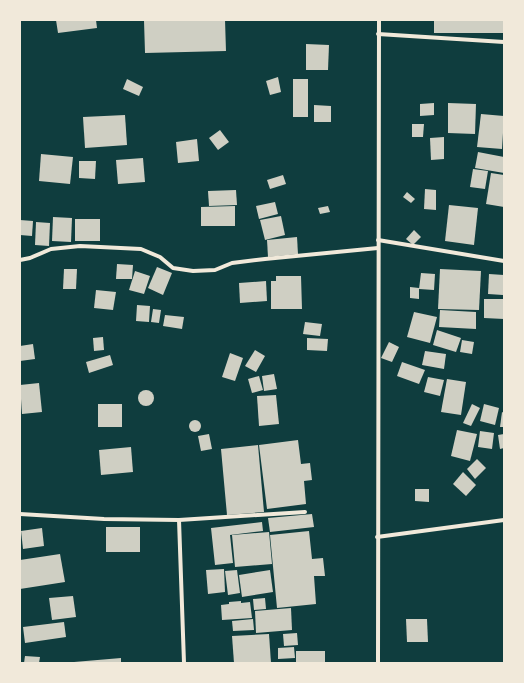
<svg xmlns="http://www.w3.org/2000/svg" width="524" height="683" font-family="'Roboto Condensed',sans-serif">
	<style>
		.building { fill: #cfcfc3 }
		.lines { fill: none; stroke-linecap: round; stroke-linejoin: round }
		.minor { stroke: #f1e9da; stroke-width: 4 }
	</style>
	<rect width="100%" height="100%" fill="#0f3d3e"/>
	<g class="building">
		<polygon points="56,20 96,20 97,28 58,33"/>
		<polygon points="144,20 225,20 226,51 145,53"/>
		<rect x="434" y="20" width="70" height="13"/>
		<polygon points="306,44 329,45 328,70 306,70"/>
		<polygon points="278,77 281,92 270,95 266,81"/>
		<polygon points="127,79 143,87 139,96 123,89"/>
		<rect x="293" y="79" width="15" height="38"/>
		<polygon points="434,103 434,115 420,116 420,104"/>
		<polygon points="448,103 476,104 475,134 448,133"/>
		<polygon points="314,105 331,106 331,122 314,122"/>
		<polygon points="481,114 504,116 502,149 477,147"/>
		<polygon points="125,115 127,145 85,148 83,117"/>
		<polygon points="412,124 424,124 423,137 412,137"/>
		<polygon points="220,130 229,142 218,150 209,138"/>
		<polygon points="444,137 444,159 431,160 430,138"/>
		<polygon points="197,139 199,161 178,163 176,142"/>
		<polygon points="478,152 504,157 504,173 475,168"/>
		<polygon points="41,154 73,157 70,184 39,181"/>
		<polygon points="143,158 145,182 118,184 116,160"/>
		<polygon points="79,161 96,161 95,179 79,178"/>
		<polygon points="473,169 488,171 485,189 470,187"/>
		<polygon points="491,173 504,175 504,207 486,204"/>
		<polygon points="283,175 286,184 270,189 267,180"/>
		<polygon points="425,189 436,190 436,210 424,209"/>
		<polygon points="236,190 237,205 209,206 208,191"/>
		<polygon points="407,192 415,199 411,203 403,197"/>
		<polygon points="275,202 278,214 259,219 256,206"/>
		<polygon points="449,205 478,208 474,245 445,241"/>
		<polygon points="235,206 235,226 201,226 201,207"/>
		<polygon points="328,206 330,212 320,214 318,208"/>
		<polygon points="281,216 285,235 265,240 260,220"/>
		<polygon points="53,217 72,218 71,242 52,241"/>
		<rect x="75" y="219" width="25" height="22"/>
		<polygon points="20,220 33,221 32,236 20,235"/>
		<polygon points="36,222 50,223 49,246 35,245"/>
		<polygon points="414,230 421,237 413,245 406,239"/>
		<polygon points="297,237 298,254 268,257 267,240"/>
		<polygon points="117,264 133,265 132,279 116,279"/>
		<polygon points="157,267 172,273 163,295 148,288"/>
		<polygon points="64,269 77,269 76,289 63,289"/>
		<polygon points="440,269 481,271 479,310 438,309"/>
		<polygon points="135,271 150,276 144,294 129,290"/>
		<polygon points="421,273 435,274 434,290 419,289"/>
		<polygon points="489,274 504,275 503,295 488,294"/>
		<polygon points="276,276 301,276 302,309 271,309 271,281 276,281"/>
		<polygon points="266,281 267,301 240,303 239,283"/>
		<polygon points="410,287 419,288 419,299 410,298"/>
		<polygon points="96,290 116,292 113,310 94,308"/>
		<polygon points="484,299 504,299 504,319 484,318"/>
		<polygon points="137,305 150,306 149,322 136,321"/>
		<polygon points="153,309 161,310 159,323 151,322"/>
		<polygon points="440,310 476,312 476,329 439,327"/>
		<polygon points="414,312 437,317 430,343 407,337"/>
		<polygon points="165,315 184,317 182,329 163,326"/>
		<polygon points="305,322 322,324 320,336 303,334"/>
		<polygon points="437,330 461,338 456,352 433,345"/>
		<polygon points="103,337 104,350 94,351 93,338"/>
		<polygon points="307,338 328,339 327,351 307,350"/>
		<polygon points="462,340 474,342 472,354 460,352"/>
		<polygon points="389,342 399,347 392,362 381,358"/>
		<polygon points="33,344 35,359 20,361 20,346"/>
		<polygon points="255,350 265,356 256,372 245,366"/>
		<polygon points="425,351 446,354 444,369 422,365"/>
		<polygon points="230,353 243,358 235,381 222,377"/>
		<polygon points="110,355 113,365 89,373 86,362"/>
		<polygon points="402,362 425,370 419,384 397,376"/>
		<polygon points="274,374 277,389 264,391 262,376"/>
		<polygon points="259,376 263,390 252,393 248,379"/>
		<polygon points="428,377 444,380 440,396 424,392"/>
		<polygon points="447,379 466,382 461,415 441,412"/>
		<polygon points="39,383 42,412 22,414 20,385"/>
		<circle cx="146" cy="398" r="8"/>
		<polygon points="276,395 279,424 259,426 257,396"/>
		<rect x="98" y="404" width="24" height="23"/>
		<polygon points="472,404 480,408 471,426 463,423"/>
		<polygon points="484,404 499,408 495,425 480,421"/>
		<polygon points="502,412 504,413 504,427 500,427"/>
		<circle cx="195" cy="426" r="6"/>
		<polygon points="457,430 477,434 470,461 451,456"/>
		<polygon points="480,431 494,433 492,449 478,447"/>
		<polygon points="209,434 212,449 201,451 198,436"/>
		<polygon points="504,434 504,448 500,449 498,435"/>
		<polygon points="298,440 301,464 310,463 312,480 304,481 306,504 267,509 259,445"/>
		<polygon points="258,445 264,512 227,515 221,449"/>
		<polygon points="131,447 133,472 101,475 99,450"/>
		<polygon points="477,459 486,468 475,479 467,469"/>
		<polygon points="463,472 476,485 466,496 453,484"/>
		<polygon points="415,489 429,489 429,502 415,501"/>
		<polygon points="312,514 314,527 270,532 268,518"/>
		<polygon points="262,522 263,531 230,535 233,563 215,565 211,528"/>
		<rect x="106" y="527" width="34" height="25"/>
		<polygon points="42,528 44,546 23,549 21,531"/>
		<polygon points="309,531 312,559 323,558 325,576 314,576 316,604 277,608 270,535"/>
		<polygon points="269,532 272,564 235,567 232,535"/>
		<polygon points="60,554 65,582 20,589 20,560"/>
		<polygon points="224,569 225,592 208,594 206,570"/>
		<polygon points="237,570 240,593 228,595 225,571"/>
		<polygon points="270,570 273,592 242,597 239,575"/>
		<polygon points="73,596 76,617 52,620 49,598"/>
		<polygon points="265,598 266,609 254,610 253,599"/>
		<polygon points="241,601 241,603 250,602 252,618 222,620 221,605 229,604 229,602"/>
		<polygon points="291,608 292,630 256,633 255,611"/>
		<polygon points="253,619 254,630 233,631 232,621"/>
		<polygon points="406,619 427,619 428,642 407,642"/>
		<polygon points="64,622 66,637 25,643 23,627"/>
		<polygon points="297,633 298,645 284,646 283,634"/>
		<polygon points="269,634 271,663 234,663 232,636"/>
		<polygon points="294,647 295,658 278,659 278,648"/>
		<rect x="296" y="651" width="29" height="12"/>
		<polygon points="25,656 40,657 39,663 24,663"/>
		<polygon points="121,658 121,663 74,663 74,662"/>
	</g>
	<g class="lines">
		<g class="minor">
			<polyline points="378,34 504,42"/>
			<polyline points="378,240 504,261"/>
			<polyline points="20,260 30,258 51,249 80,246 141,249 160,257 173,268 193,271 215,270 232,263 265,259 378,248"/>
			<polyline points="20,514 104,519 179,520 305,512"/>
			<polyline points="179,520 184,663"/>
			<polyline points="377,537 504,520"/>
			<polyline points="378,663 379,20"/>
		</g>
	</g>
	<rect width="524" height="683" fill="none" stroke="#f1e9da" stroke-width="42"/>
</svg>
